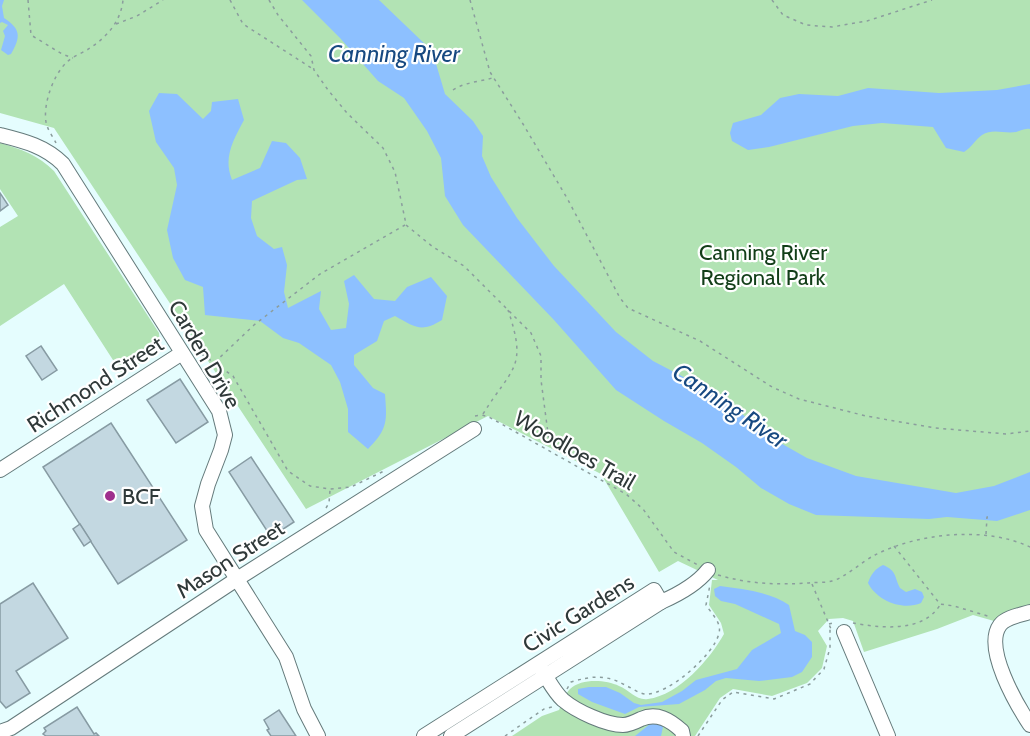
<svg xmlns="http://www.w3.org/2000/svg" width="1030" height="736" font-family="Cabin,sans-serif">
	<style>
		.green { fill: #b2e3b4 }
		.water { fill: #8dc0ff }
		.building { fill: #c3d8e1; stroke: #879ba3; stroke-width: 1.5 }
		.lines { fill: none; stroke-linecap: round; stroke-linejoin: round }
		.minor-casing { stroke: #647a7b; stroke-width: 16 }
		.path { stroke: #8b9d9d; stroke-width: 1.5; stroke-dasharray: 3 4.5; stroke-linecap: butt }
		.minor { stroke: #fff; stroke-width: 14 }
		.poi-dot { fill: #9f2f8d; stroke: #fff; stroke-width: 2 }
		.labels { text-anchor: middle; stroke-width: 4.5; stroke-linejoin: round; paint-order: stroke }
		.park-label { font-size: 22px; fill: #123e18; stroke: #fff }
		.street-label { font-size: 22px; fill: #2f3939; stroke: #fff }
		.poi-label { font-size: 22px; fill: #2f3939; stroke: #fff; text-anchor: start }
		.water-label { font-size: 24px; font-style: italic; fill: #174981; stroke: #fff }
	</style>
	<rect width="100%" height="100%" fill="#e5fdfe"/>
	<g class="green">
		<path d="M 0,0 L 1030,0 L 1030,606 L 999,616 L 994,621 L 973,615 L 937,629 L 864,652 L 853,621 L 843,618 L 829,619 L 818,631 L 827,646 L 822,668 L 807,683 L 772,696 L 733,689 L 720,698 L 695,736 L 512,736 L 542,716 L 559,710 C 562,704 565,694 570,689 C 582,678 606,680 619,686 C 629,690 637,701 648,699 C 679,695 710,659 724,634 L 721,623 L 709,605 L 712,580 L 718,580 L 678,561 L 659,572 L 601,474 L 488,416 L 306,509 L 54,128 L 0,113 Z"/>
		<path d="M 0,143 C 21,149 38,155 54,171 L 159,333 L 160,345 L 152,356 L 122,374 L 64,284 L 0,326 L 0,227 L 18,216 L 0,189 Z"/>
	</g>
	<g class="water">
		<path d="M 0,0 L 4,0 L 2,6 L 4,18 C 21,29 21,37 11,54 L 8,55 L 1,50 L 5,36 L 3,31 L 8,25 L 2,22 L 0,23 Z"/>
		<polygon points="302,0 379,0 428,47 434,57 445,94 473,121 483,136 482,156 491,177 517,218 554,266 616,332 653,361 699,385 736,408 761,432 807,458 856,476 956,493 994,486 1030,472 1030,510 997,521 947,517 929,519 816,515 789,504 761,488 736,467 702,443 664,421 616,390 554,320 463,225 445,196 441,158 427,131 404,98 378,81 340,38"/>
		<path d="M 1030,84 L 1030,129 C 1024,128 1021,131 1016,132 C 1004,134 993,128 982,135 C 975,140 972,147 964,152 L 946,148 L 933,127 L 882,123 L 853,126 L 769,147 L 748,150 L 732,141 L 730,133 L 733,123 L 761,115 L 780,98 L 799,94 L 838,96 L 868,88 L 939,93 L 997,90 Z"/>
		<path d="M 159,93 L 177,94 L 203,119 L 211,111 L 212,102 L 238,99 L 244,120 C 233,141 223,157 232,180 L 260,168 L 272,141 L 286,143 L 300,158 L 307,179 L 297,180 L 252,201 L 251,218 L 257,236 L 274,249 L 282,247 L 287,265 L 284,292 L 288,308 L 321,291 L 319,309 L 331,330 L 346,328 L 349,304 L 344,281 L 354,275 L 374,299 L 395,301 L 407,287 L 431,277 L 447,296 L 442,320 C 421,333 415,327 395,316 L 384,321 L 377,341 L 354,355 L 354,365 L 373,388 L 385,394 C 387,421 388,429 368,449 L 348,432 L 348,409 L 340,382 L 331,365 L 299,343 L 283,338 L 260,321 L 205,315 L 203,287 L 185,280 L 173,258 L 167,230 L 177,185 L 174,168 L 156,142 L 149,111 Z"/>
		<path d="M 883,565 C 897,571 894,576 900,588 L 906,592 L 915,589 L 922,592 L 924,597 L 921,603 C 903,611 877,601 868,583 C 871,574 875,569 883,565 Z"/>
		<path d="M 720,586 C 743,589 770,592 789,605 L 795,631 L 805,635 L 812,642 L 812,657 L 802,672 L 792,677 L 759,681 L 726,678 L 716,681 L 705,690 L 679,704 L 639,707 L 625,714 L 592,702 L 578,694 L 578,689 L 589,687 L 606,687 L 620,693 L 634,703 L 641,705 L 662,702 L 682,691 L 696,680 L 737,669 L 752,650 L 781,633 L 779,624 L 735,604 L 721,601 L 715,596 L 714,589 Z"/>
		<polygon points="657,722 663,727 661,736 635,736 650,724"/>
	</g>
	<g class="building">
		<polygon points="0,193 8,205 0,211"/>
		<polygon points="41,346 57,370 42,380 26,356"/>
		<polygon points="180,379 208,422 176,443 147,400"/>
		<polygon points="111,423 187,540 118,584 43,467"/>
		<polygon points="251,457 294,522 271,537 229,472"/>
		<polygon points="80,524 91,541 84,546 73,529"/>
		<polygon points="33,583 68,638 16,671 30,693 6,708 0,701 0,604"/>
		<polygon points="77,707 94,734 96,733 99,736 46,736 43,734 46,731 44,728"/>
		<polygon points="279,710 296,736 271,736 267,730 269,729 264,720"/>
	</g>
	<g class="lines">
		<defs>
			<g id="minor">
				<path d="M 0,135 C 24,141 45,146 63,164 L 219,411 L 225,435 L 221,450 L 208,484 L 202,506 L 206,530 L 286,657 L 304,709 L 318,736"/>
				<polyline points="0,470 182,353"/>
				<path d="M 661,602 C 677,595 697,584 708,570"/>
				<path d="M 1030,612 C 1021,615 1006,617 1000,625 C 983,648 1017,705 1030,725"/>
				<polyline points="844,632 888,736"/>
				<path d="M 541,669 C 548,679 554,692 563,700 C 576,711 606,725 623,725 C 629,725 635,722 641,719 C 657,712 670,720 682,731 L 683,736"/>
				<polyline points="0,732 11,728 237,579 474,429"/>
				<polyline points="424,736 654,590 661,602 451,736"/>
			</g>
		</defs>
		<use href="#minor" class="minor-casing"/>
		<g class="path">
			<polyline points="28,0 31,35 62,54 73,58"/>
			<polyline points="230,0 243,24 313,69"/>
			<polyline points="269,0 278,15 311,56 314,70 328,90 347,113 383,148 395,172 406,224"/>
			<polyline points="470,0 490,72 523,124 567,198 620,298 628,308 700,341 772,387 799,399 866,416 935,428 1006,434 1030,431"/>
			<polyline points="772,0 783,15 806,25 832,27 867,21 932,0"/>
			<polyline points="116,24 137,16 163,0"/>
			<path d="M 453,90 C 465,82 479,82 492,78"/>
			<path d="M 56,143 C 53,137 47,129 46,122 C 43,104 53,75 67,62 C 73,56 83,53 90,48 C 107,37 121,21 123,0"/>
			<polyline points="406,225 433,247 464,266 531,333 541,356 541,380 549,441 544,448"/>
			<polyline points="196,350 233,376 288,471 310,486 330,489 351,487 384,471"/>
			<polyline points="215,362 254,325 320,274 405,225"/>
			<path d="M 483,414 C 512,367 528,369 508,310"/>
			<polyline points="475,416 482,415 489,417 626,494 643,509 674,552 698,565"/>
			<polyline points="326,508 329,503 330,490"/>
			<polyline points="986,534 987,517 992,517"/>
			<polyline points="894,546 940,604 954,606 991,617"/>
			<path d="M 718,575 C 749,584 777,585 809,583 C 816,582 825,583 832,581 C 845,578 861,562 875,555 C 918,533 985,526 1030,547"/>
			<polyline points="812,584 831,629"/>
			<path d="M 853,623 C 880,628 923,633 940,605"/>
			<polyline points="829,624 836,622"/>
			<path d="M 567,689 L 571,682 C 592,676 605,674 625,685 C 632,688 639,694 646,694 C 668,695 715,654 719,633 C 722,623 711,613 706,605 L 710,585"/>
			<polyline points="505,736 544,709 552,707"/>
			<polyline points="698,736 722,700 733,692 774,699 810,684 824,669 830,648 830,628"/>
		</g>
		<use href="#minor" class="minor"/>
	</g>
	<circle class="poi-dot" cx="110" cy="496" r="6"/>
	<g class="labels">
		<g class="park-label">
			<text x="763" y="260">Canning River<tspan x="763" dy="25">Regional Park</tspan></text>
		</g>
		<g class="street-label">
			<text transform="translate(205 354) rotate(60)" y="8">Carden Drive</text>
			<text transform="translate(95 384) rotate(-33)" y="8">Richmond Street</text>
			<text transform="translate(575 450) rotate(30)" y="8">Woodloes Trail</text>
			<text transform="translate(230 559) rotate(-33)" y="8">Mason Street</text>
			<text transform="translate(578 613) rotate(-32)" y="8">Civic Gardens</text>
		</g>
		<g class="poi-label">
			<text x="122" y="504">BCF</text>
		</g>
		<g class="water-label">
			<text x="394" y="62">Canning River</text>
			<text transform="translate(730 406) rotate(34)" y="8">Canning River</text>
		</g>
	</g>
</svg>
